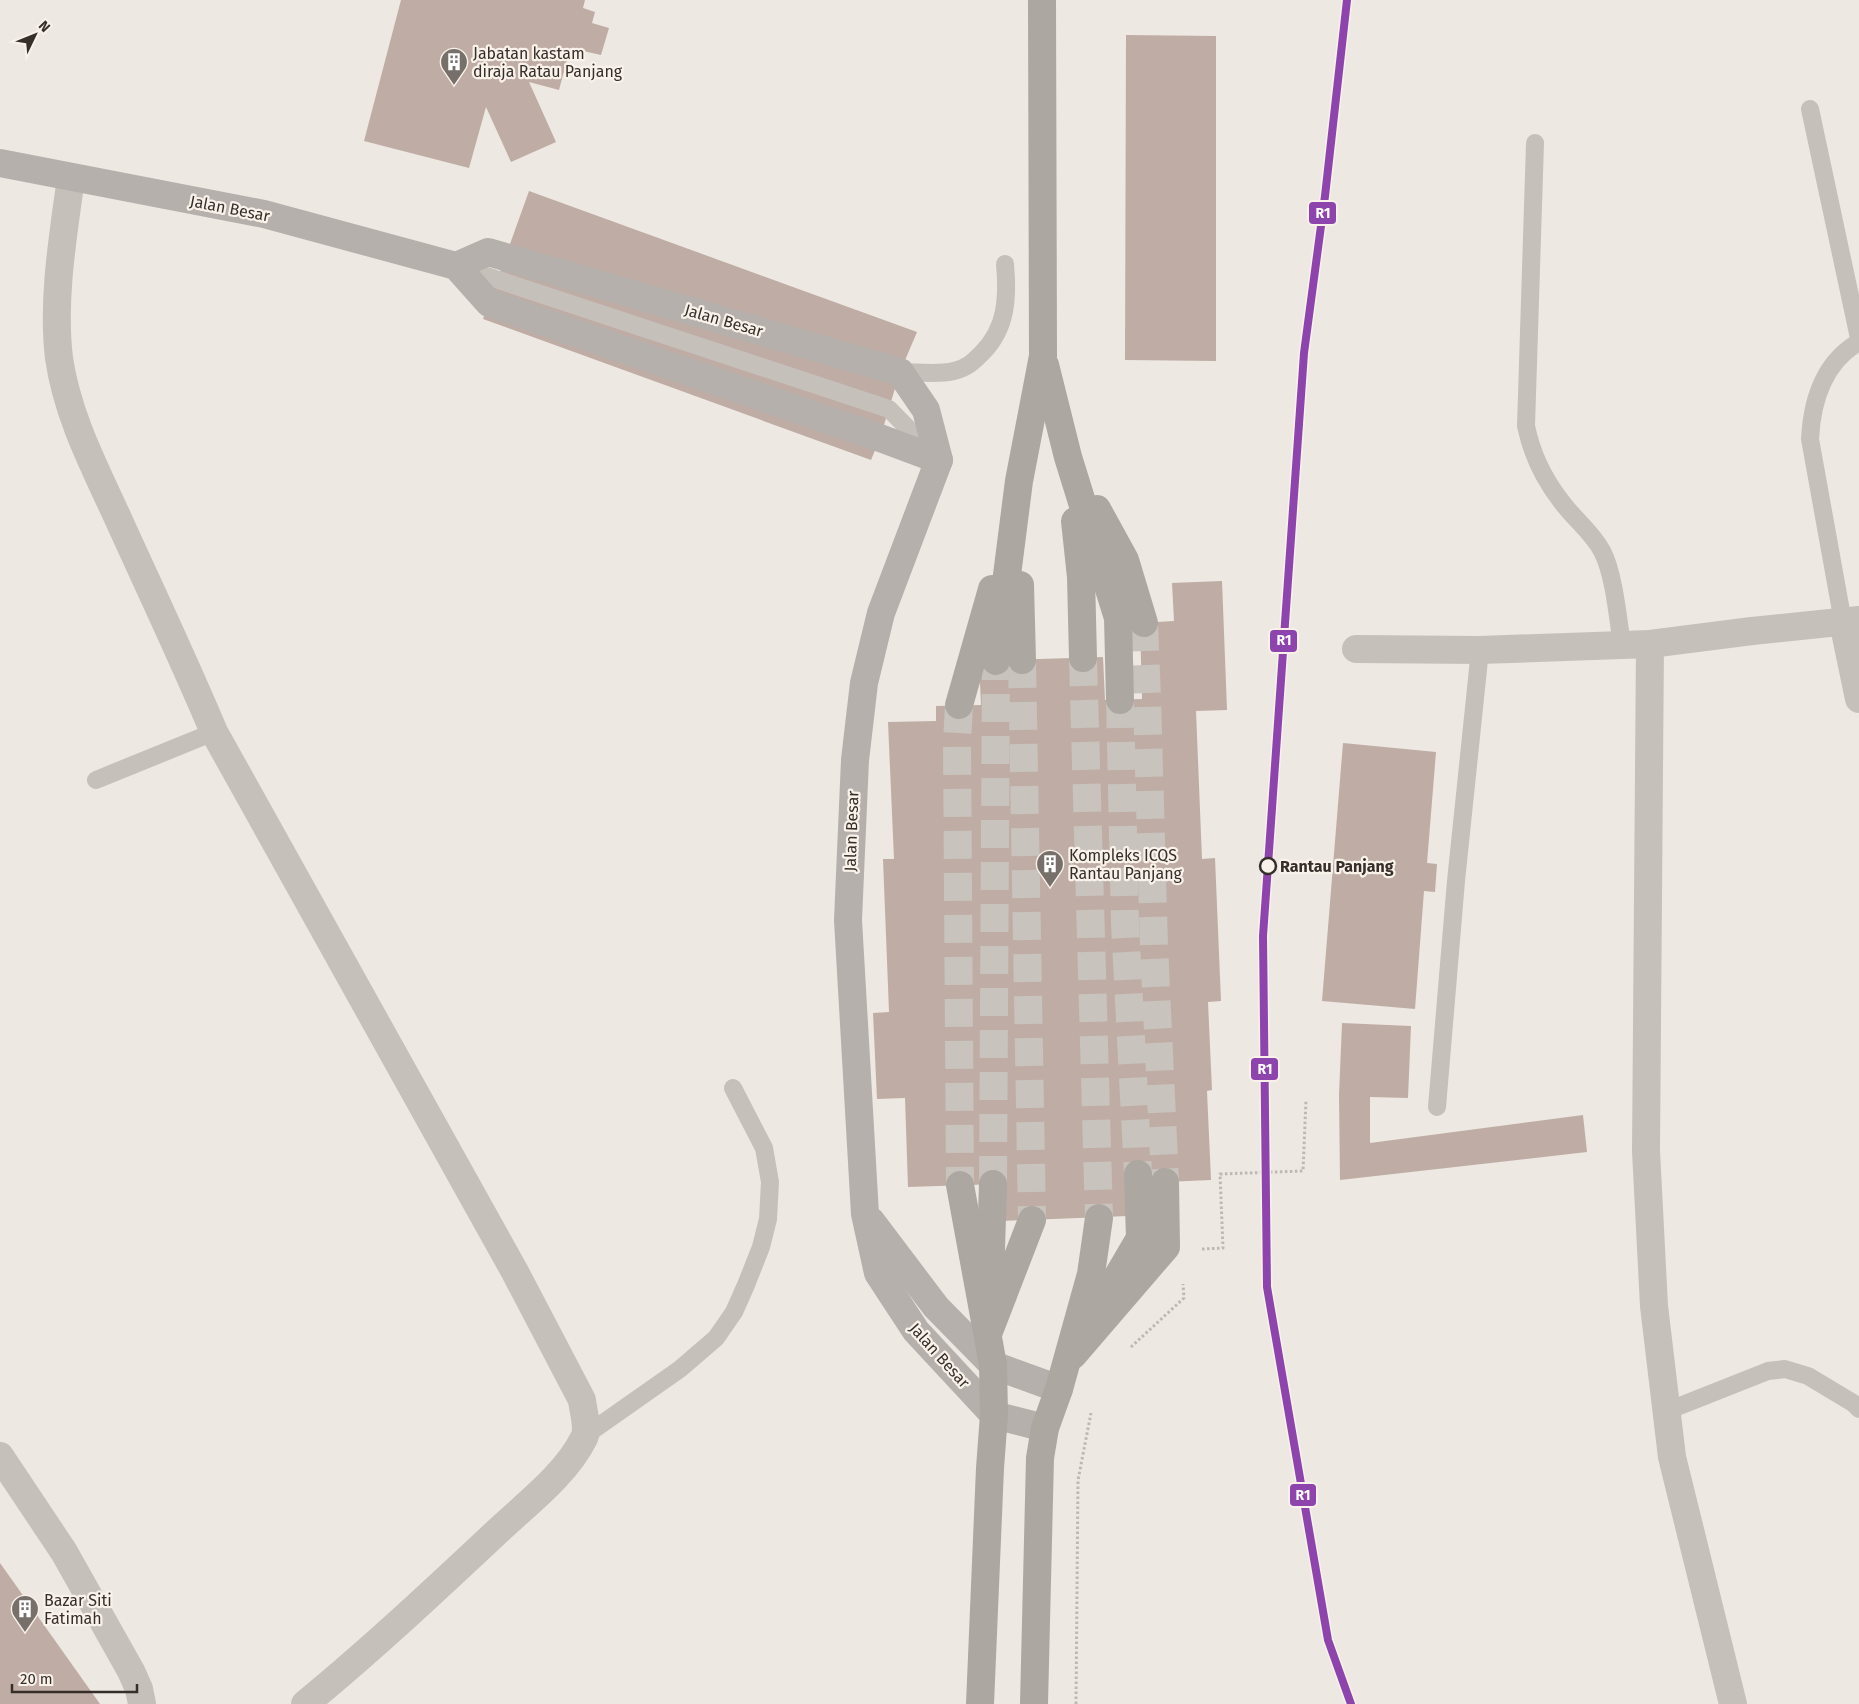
<svg xmlns="http://www.w3.org/2000/svg" width="1859" height="1704" font-family="'Fira Sans',sans-serif">
	<style>
		.building { fill: #bfada5 }
		.lines { fill: none; stroke-linecap: round; stroke-linejoin: round }
		.primary-tunnel { stroke: #c8c3bd; stroke-width: 28; stroke-dasharray: 28 14; stroke-linecap: butt }
		.highway-tunnel { stroke: #c8c3bd; stroke-width: 28; stroke-dasharray: 28 14; stroke-linecap: butt }
		.path { stroke: #beb8b4; stroke-width: 3; stroke-dasharray: 2.5 2.5; stroke-linecap: butt }
		.lane { stroke: #c6c0bb; stroke-width: 18 }
		.street { stroke: #c6c0bb; stroke-width: 28 }
		.secondary { stroke: #b6b0ac; stroke-width: 28 }
		.highway { stroke: #aca7a1; stroke-width: 28 }
		.rail-1-casing { stroke: #f9f2ea; stroke-width: 11 }
		.rail-1 { stroke: #8e44ad; stroke-width: 8 }
		.stop-dot { fill: #f9f2ea; stroke: #362e29; stroke-width: 2.5 }
		.labels { text-anchor: middle; stroke-width: 4.5; stroke-linejoin: round; paint-order: stroke }
		.poi-label { font-size: 16px; fill: #362e29; stroke: #f9f2ea; text-anchor: start }
		.street-label { font-size: 16px; fill: #362e29; stroke: #f9f2ea }
		.stop-label { font-size: 16px; font-weight: bold; fill: #362e29; stroke: #f9f2ea; text-anchor: start }
		.line-badge { stroke: #f9f2ea; stroke-width: 2 }
		.badge-label { font-size: 14px; text-anchor: middle; font-weight: bold; fill: #fff }
	</style>
	<rect width="100%" height="100%" fill="#ede8e2"/>
	<g class="building">
		<polygon points="401,0 585,0 583,8 595,12 592,23 609,28 601,55 570,48 559,90 529,82 556,142 511,162 486,107 469,168 364,141"/>
		<polygon points="1126,35 1216,36 1216,361 1125,360"/>
		<polygon points="529,191 917,332 900,372 880,438 871,460 483,319"/>
		<polygon points="1222,581 1227,710 1196,711 1202,859 1215,858 1221,1001 1208,1002 1212,1090 1207,1091 1211,1180 1165,1182 1159,1172 1138,1174 1128,1216 1000,1221 999,1184 908,1187 905,1098 877,1099 873,1013 889,1012 883,859 894,859 888,722 936,721 936,706 981,705 979,661 1103,657 1105,700 1142,699 1140,623 1174,621 1172,583"/>
		<polygon points="1343,743 1436,752 1427,863 1437,864 1435,892 1424,891 1415,1009 1322,1001"/>
		<polygon points="1342,1023 1411,1026 1408,1098 1370,1097 1370,1143 1583,1115 1587,1152 1340,1180 1339,1095"/>
		<polygon points="0,1563 100,1704 0,1704"/>
	</g>
	<g class="lines">
		<polyline class="primary-tunnel" points="1120,700 1125,923 1138,1174"/>
		<g class="highway-tunnel">
			<polyline points="1144,623 1147,698 1154,946 1165,1182"/>
			<polyline points="1083,658 1099,1218"/>
			<polyline points="1022,660 1032,1220"/>
			<polyline points="959,705 957,743 960,1185"/>
			<polyline points="993,1184 996,661"/>
		</g>
		<g class="path">
			<polyline points="1202,1249 1223,1248 1220,1174 1303,1171 1306,1100"/>
			<polyline points="1131,1347 1184,1298 1183,1284"/>
			<polyline points="1076,1704 1078,1480 1091,1413"/>
		</g>
		<g class="lane">
			<polyline points="1810,109 1859,338"/>
			<path d="M 1535,143 L 1526,426 C 1532,455 1543,478 1561,501 C 1574,519 1592,532 1602,551 C 1614,573 1618,619 1622,645"/>
			<polyline points="459,267 889,409 932,453"/>
			<path d="M 900,372 C 917,372 937,375 954,371 C 967,368 973,362 982,353 C 1007,328 1008,297 1005,264"/>
			<path d="M 1843,622 L 1810,439 C 1812,401 1824,362 1859,342"/>
			<polyline points="96,780 214,732"/>
			<polyline points="1437,1107 1456,881 1480,650"/>
			<polyline points="1667,1411 1768,1371 1785,1369 1808,1376 1853,1403 1859,1409"/>
			<polyline points="586,1435 680,1369 716,1338 734,1312 746,1285 761,1247 768,1219 770,1182 764,1148 733,1088"/>
		</g>
		<g class="street">
			<path d="M 71,178 C 63,236 52,300 59,358 C 67,414 93,464 116,514 C 149,587 183,658 214,732 L 515,1272 L 582,1400 C 583,1411 589,1428 584,1438 C 566,1474 529,1502 500,1529 C 436,1589 372,1649 305,1704"/>
			<polyline points="1843,622 1859,699"/>
			<polyline points="1650,644 1646,1151 1654,1306 1672,1457 1733,1704"/>
			<polyline points="1356,649 1480,650 1650,644 1752,631 1859,620"/>
			<polyline points="0,1456 64,1552 131,1671 139,1689 142,1704"/>
		</g>
		<g class="secondary">
			<polyline points="0,163 264,214 456,266 489,303 880,438 939,460"/>
			<polyline points="456,266 488,252 900,372 926,410 939,460 881,613 864,683 855,760 848,920 865,1214 878,1273 916,1331 994,1415 1045,1428"/>
			<polyline points="871,1221 936,1307 993,1365 1059,1389"/>
		</g>
		<g class="highway">
			<polyline points="1045,365 1068,457 1118,618 1120,700"/>
			<polyline points="1097,509 1125,560 1144,623"/>
			<polyline points="1075,521 1081,577 1083,658"/>
			<polyline points="1020,585 1022,660"/>
			<polyline points="996,661 1019,481 1043,356 1042,0"/>
			<polyline points="959,705 992,589"/>
			<polyline points="960,1185 993,1365 994,1415 990,1468 980,1704"/>
			<polyline points="990,1282 993,1184"/>
			<polyline points="1102,1303 1140,1238 1138,1174"/>
			<polyline points="988,1334 1032,1220"/>
			<polyline points="1073,1355 1166,1247 1165,1182"/>
			<polyline points="1034,1704 1040,1458 1045,1428 1059,1389 1091,1274 1099,1218"/>
		</g>
		<defs>
			<polyline id="rail-1" points="1347,0 1325,196 1304,353 1263,936 1267,1287 1328,1640 1351,1704"/>
		</defs>
		<use href="#rail-1" class="rail-1-casing"/>
		<use href="#rail-1" class="rail-1"/>
	</g>
	<defs>
		<symbol id="building-pin" viewBox="-11 -11 22 30"><path d="M0 17L-7.5 6A9.5 9.5 0 1 1 7.5 6Z" fill="#766f6a" stroke="#f9f2ea"/><path d="M-4-6H4V6H1V3H-1V6H-4ZM-2.5-4.3h1.7v1.8h-1.7ZM.8-4.3h1.7v1.8H.8ZM-2.5-1h1.7V.8h-1.7ZM.8-1h1.7V.8H.8Z" fill="#fff"/></symbol>
	</defs>
	<g fill-rule="evenodd">
		<use href="#building-pin" x="438" y="46" width="32" height="43"/>
		<use href="#building-pin" x="1034" y="848" width="32" height="43"/>
		<use href="#building-pin" x="9" y="1593" width="32" height="43"/>
	</g>
	<circle class="stop-dot" cx="1268" cy="866" r="8"/>
	<g class="labels">
		<g class="poi-label">
			<text x="473" y="59">Jabatan kastam<tspan x="473" dy="18">diraja Ratau Panjang</tspan></text>
			<text x="1069" y="861">Kompleks ICQS<tspan x="1069" dy="18">Rantau Panjang</tspan></text>
			<text x="44" y="1606">Bazar Siti<tspan x="44" dy="18">Fatimah</tspan></text>
		</g>
		<g class="street-label">
			<text transform="translate(230 208) rotate(11)" y="6">Jalan Besar</text>
			<text transform="translate(724 320) rotate(16)" y="6">Jalan Besar</text>
			<text transform="translate(851 831) rotate(-88)" y="6">Jalan Besar</text>
			<text transform="translate(940 1355) rotate(48)" y="6">Jalan Besar</text>
		</g>
		<g class="stop-label">
			<text x="1280" y="872">Rantau Panjang</text>
		</g>
	</g>
	<g class="line-badge">
		<rect x="1308" y="201" width="29" height="24" rx="5" fill="#8e44ad"/>
		<rect x="1269" y="629" width="29" height="24" rx="5" fill="#8e44ad"/>
		<rect x="1250" y="1057" width="29" height="24" rx="5" fill="#8e44ad"/>
		<rect x="1289" y="1483" width="28" height="24" rx="5" fill="#8e44ad"/>
	</g>
	<g class="badge-label">
		<text x="1323" y="218">R1</text>
		<text x="1284" y="645">R1</text>
		<text x="1265" y="1074">R1</text>
		<text x="1303" y="1500">R1</text>
	</g>
	<g transform="translate(35 35) rotate(47)" stroke="#f9f2ea" stroke-width="4" paint-order="stroke">
	<path d="M0-4L9 19L0 12L-9 19Z" fill="#362e29"/>
	<text y="-8" font-size="14" font-weight="bold" text-anchor="middle" fill="#362e29">N</text>
	</g>
	<path d="M12 1684v8h125v-8" fill="none" stroke="#362e29" stroke-width="2.5"/>
	<text x="20" y="1684" font-size="15" fill="#362e29" stroke="#f9f2ea" stroke-width="4" paint-order="stroke">20 m</text>
</svg>
